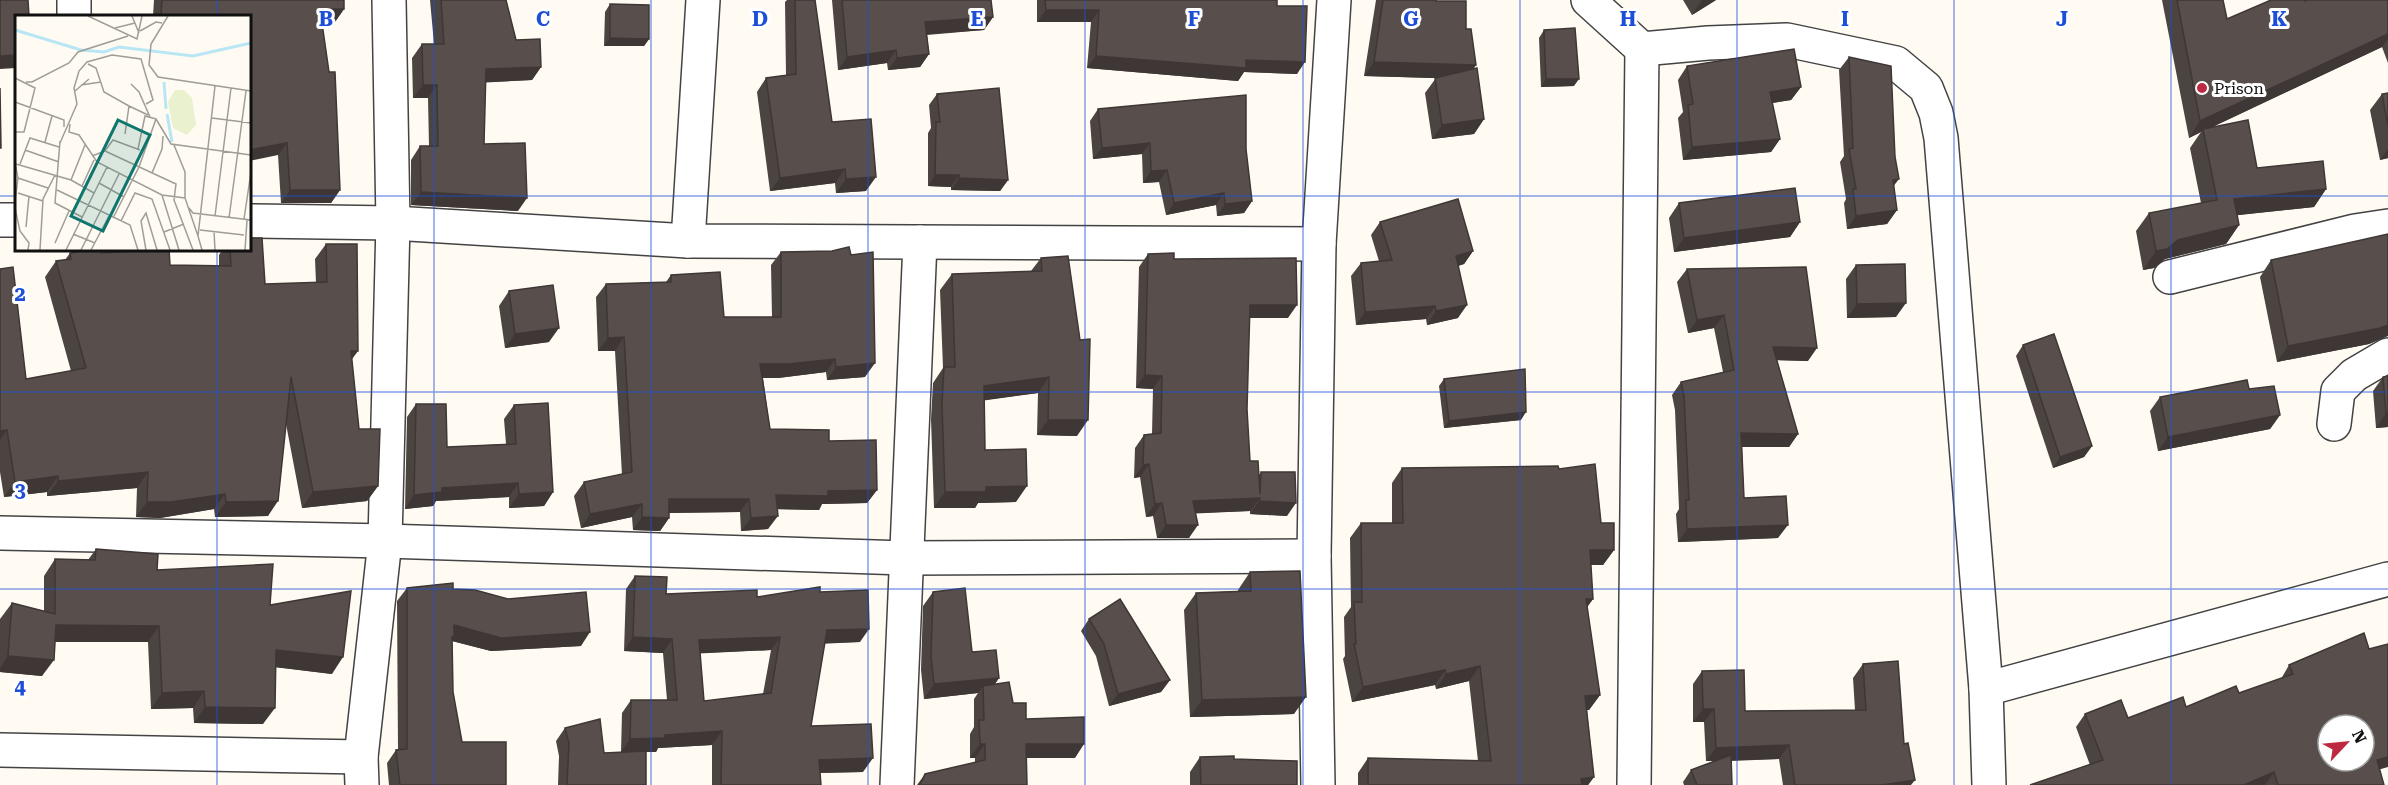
<svg xmlns="http://www.w3.org/2000/svg" width="2388" height="785" font-family="'Roboto Serif',serif">
	<style>
		.lines { fill: none; stroke-linecap: round; stroke-linejoin: round }
		.minor-casing { stroke: #434343; stroke-width: 36 }
		.minor { stroke: #fff; stroke-width: 33 }
		.wall { fill: #4c4441; fill-rule: evenodd }
		.shaded-wall { fill: #3e3735 }
		.building { fill: #584f4c; stroke: #3e3735; stroke-width: 1.5; fill-rule: evenodd }
		.grid { fill: none; stroke: #1d4ed8; stroke-width: 1.5; stroke-opacity: 0.55 }
		.poi-dot { fill: #be2942; stroke: #fff; stroke-width: 2 }
		.labels { text-anchor: middle; stroke-width: 6; stroke-linejoin: round; paint-order: stroke }
		.poi-label { font-size: 16px; fill: #101010; stroke: #fff; text-anchor: start }
		.inset-river { fill: none; stroke: #b8e6f5; stroke-width: 3 }
		.inset-road { fill: none; stroke: #9f9d98; stroke-width: 1.5 }
		.view { fill: #0f766e; fill-opacity: 0.15; stroke: #0f766e; stroke-width: 3 }
		.inset-edge { fill: none; stroke: #101010; stroke-width: 3 }
		.grid-label { font-size: 20px; text-anchor: middle; font-weight: bold; fill: #1d4ed8; stroke: #fff; stroke-width: 6; stroke-linejoin: round; paint-order: stroke }
	</style>
	<rect width="100%" height="100%" fill="#fffbf3"/>
	<g class="lines">
		<defs>
			<g id="minor">
				<polyline points="74,0 74,16"/>
				<polyline points="1588,0 1642,49 1708,43 1787,40 1896,63 1926,88 1936,113 1941,138 1986,689 1989,785"/>
				<polyline points="0,220 16,220"/>
				<polyline points="249,221 393,223 688,241 1319,244"/>
				<polyline points="688,241 703,0"/>
				<polyline points="2170,277 2355,231 2388,226"/>
				<polyline points="2334,424 2338,391 2354,375 2388,355"/>
				<polyline points="0,533 385,541 905,558 1314,556"/>
				<polyline points="1986,689 2388,579"/>
				<polyline points="0,750 361,757"/>
				<polyline points="362,785 361,757 385,541 393,223 389,0"/>
				<polyline points="897,785 920,242"/>
				<polyline points="1318,785 1314,556 1319,244 1334,0"/>
				<polyline points="1634,785 1642,49"/>
			</g>
		</defs>
		<use href="#minor" class="minor-casing"/>
		<use href="#minor" class="minor"/>
	</g>
	<g class="wall">
		<polygon points="154,0 344,0 344,9 335,22 322,22 340,190 331,203 281,203 278,155 249,16 153,16"/>
		<polygon points="430,0 506,0 516,40 541,67 532,80 485,82 484,144 518,211 411,205 411,160 420,146 429,146 428,98 413,98 412,58 422,44 434,44"/>
		<polygon points="787,0 815,0 832,122 866,191 836,193 835,183 770,191 757,92 766,78 786,75 785,2"/>
		<polygon points="832,0 991,0 993,17 984,30 927,35 929,54 920,67 888,70 887,63 838,70"/>
		<polygon points="1037,0 1277,0 1277,6 1297,74 1244,72 1238,81 1087,68 1091,22 1037,22"/>
		<polygon points="1376,0 1436,0 1436,1 1466,29 1476,65 1473,69 1484,119 1474,134 1432,139 1425,93 1436,78 1364,76"/>
		<polygon points="1683,0 1716,0 1692,15"/>
		<polygon points="2162,0 2223,0 2227,19 2305,1 2388,0 2388,63 2382,47 2210,128 2257,168 2326,189 2314,207 2237,215 2239,225 2226,244 2165,259 2154,268 2143,270 2136,231 2149,213 2201,203 2190,148 2201,132 2189,138"/>
		<polygon points="610,4 649,39 644,46 604,46 605,12"/>
		<polygon points="1544,30 1574,86 1541,87 1539,38"/>
		<polygon points="1849,57 1895,157 1894,186 1897,210 1887,224 1847,229 1844,203 1846,199 1840,162 1844,156 1839,70"/>
		<polygon points="1687,66 1801,87 1791,100 1772,103 1780,139 1771,152 1683,160 1678,118 1683,112 1678,80"/>
		<polygon points="2388,93 2388,158 2380,160 2370,110 2382,94"/>
		<polygon points="937,94 1008,180 1000,191 951,190 951,187 928,186 928,133 931,128 929,105"/>
		<polygon points="1098,109 1246,149 1252,201 1244,213 1217,216 1216,205 1166,215 1159,182 1143,183 1142,154 1093,159 1090,121"/>
		<polygon points="1679,203 1800,222 1790,237 1674,252 1669,218"/>
		<polygon points="1380,222 1473,251 1464,264 1458,266 1458,318 1427,325 1426,319 1356,325 1351,276 1361,263 1379,261 1371,235"/>
		<polygon points="326,244 352,360 359,429 378,486 367,501 302,508 286,424 268,516 215,517 214,509 160,518 136,517 137,488 47,496 47,492 4,497 0,472 0,269 26,379 71,371 45,277 56,261 65,260 70,253 101,253 170,265 219,266 219,255 223,249 249,249 265,284 316,283 315,259"/>
		<polygon points="781,252 865,377 827,380 826,372 778,378 763,378 770,429 829,441 877,490 867,503 822,504 819,510 777,509 768,529 741,531 740,512 669,513 669,518 660,531 633,530 632,517 581,528 574,496 584,482 622,475 615,351 598,351 596,297 606,284 666,282 671,275 724,317 772,317 771,265"/>
		<polygon points="1148,254 1174,259 1288,318 1249,318 1247,409 1250,461 1259,475 1261,472 1287,516 1250,514 1250,511 1196,513 1189,538 1157,538 1153,516 1146,517 1140,477 1134,478 1135,448 1144,435 1152,434 1153,389 1136,388 1139,267"/>
		<polygon points="1041,258 1077,436 1037,435 1038,393 984,400 985,450 1016,502 978,503 975,508 934,508 931,419 933,383 943,368 940,290 952,274 1031,271"/>
		<polygon points="2271,260 2387,336 2369,344 2277,362 2260,277"/>
		<polygon points="1856,265 1896,317 1847,318 1846,279"/>
		<polygon points="1687,269 1808,361 1777,360 1798,434 1789,447 1742,447 1744,498 1778,538 1678,542 1676,514 1679,509 1675,410 1672,395 1681,382 1723,372 1714,328 1688,333 1677,282"/>
		<polygon points="509,291 549,342 505,348 499,306"/>
		<polygon points="2023,345 2092,446 2084,457 2053,468 2016,356"/>
		<polygon points="2388,376 2388,427 2376,428 2373,391 2383,377"/>
		<polygon points="1444,379 1521,420 1444,428 1439,386"/>
		<polygon points="2249,389 2280,415 2270,429 2158,451 2150,411 2160,397"/>
		<polygon points="416,404 447,447 506,444 504,419 514,405 553,492 544,506 509,508 509,497 436,501 433,506 405,509 407,417"/>
		<polygon points="1402,468 1559,469 1601,523 1614,550 1603,565 1591,565 1593,599 1587,607 1600,695 1589,710 1587,710 1594,777 1588,785 1358,785 1358,773 1368,758 1478,761 1469,681 1436,689 1435,685 1352,702 1343,659 1345,656 1344,617 1351,607 1350,538 1361,523 1392,523 1392,483"/>
		<polygon points="96,549 157,570 270,605 332,674 276,667 263,724 194,723 193,708 151,709 148,642 55,642 42,676 0,672 0,619 12,603 44,611 44,576 55,559 88,560"/>
		<polygon points="1250,572 1294,714 1190,717 1184,610 1196,593 1238,591 1238,590"/>
		<path d="M 635,576 L 666,594 L 757,597 L 820,592 L 860,642 L 825,643 L 811,726 L 863,772 L 820,773 L 821,785 L 712,785 L 712,745 L 658,748 L 656,752 L 646,752 L 646,785 L 558,785 L 559,756 L 556,741 L 565,728 L 604,753 L 621,752 L 622,713 L 631,700 L 667,700 L 663,653 L 624,651 L 626,589 ZM 771,650 L 763,694 L 704,701 L 700,653 Z"/>
		<polygon points="407,588 453,589 581,646 491,651 452,641 453,692 462,742 506,785 389,785 387,763 396,750 398,750 397,601"/>
		<polygon points="933,592 972,652 999,678 995,684 1026,719 1075,758 1026,758 1027,785 917,785 925,774 975,763 975,758 970,758 970,734 974,727 974,699 978,693 924,699 921,670 923,606"/>
		<polygon points="1089,619 1170,680 1161,692 1109,706 1096,656 1081,631"/>
		<polygon points="1863,664 1904,744 1911,785 1783,785 1779,759 1731,761 1732,785 1684,785 1683,782 1691,770 1714,761 1706,761 1704,722 1693,722 1693,684 1702,671 1745,711 1855,710 1853,678"/>
		<polygon points="2289,665 2379,769 2384,785 2030,785 2090,765 2076,727 2085,714 2128,718 2186,707 2239,693 2281,679"/>
		<polygon points="1200,757 1234,759 1297,785 1190,785 1190,772"/>
	</g>
	<g class="shaded-wall">
		<polygon points="1702,0 1716,0 1692,15"/>
		<polygon points="320,9 344,9 335,22 311,22"/>
		<polygon points="1046,10 1099,10 1091,22 1037,22"/>
		<polygon points="993,17 984,30 916,35 925,22"/>
		<polygon points="2388,34 2388,39 2382,47 2204,131 2203,129 2201,132 2189,138 2200,121"/>
		<polygon points="610,38 649,39 644,46 604,46"/>
		<polygon points="896,50 887,63 838,70 847,57"/>
		<polygon points="929,54 920,67 888,70 897,58"/>
		<polygon points="16,55 16,68 0,69 0,56"/>
		<polygon points="1096,56 1246,60 1305,62 1297,74 1244,72 1238,81 1087,68"/>
		<polygon points="1374,62 1476,65 1466,79 1364,76"/>
		<polygon points="541,67 532,80 476,83 486,69"/>
		<polygon points="1546,79 1579,79 1574,86 1541,87"/>
		<polygon points="423,85 437,85 428,98 413,98"/>
		<polygon points="1801,87 1791,100 1760,105 1770,92"/>
		<polygon points="1484,119 1474,134 1432,139 1442,125"/>
		<polygon points="1780,139 1771,152 1683,160 1692,147"/>
		<polygon points="287,143 278,155 249,161 249,150"/>
		<polygon points="1150,143 1142,154 1093,159 1102,148"/>
		<polygon points="2388,149 2388,158 2380,160"/>
		<polygon points="845,169 835,183 770,191 780,178"/>
		<polygon points="1167,170 1159,182 1143,183 1151,171"/>
		<polygon points="935,175 959,175 951,187 928,186"/>
		<polygon points="876,177 866,191 836,193 846,179"/>
		<polygon points="959,178 1008,180 1000,191 951,190"/>
		<polygon points="1899,179 1889,192 1893,180"/>
		<polygon points="2326,189 2314,207 2221,217 2234,199"/>
		<polygon points="290,190 340,190 331,203 281,203"/>
		<polygon points="421,192 527,198 518,211 411,205"/>
		<polygon points="1224,193 1216,205 1166,215 1174,203"/>
		<polygon points="1252,201 1244,213 1217,216 1225,204"/>
		<polygon points="1897,210 1887,224 1847,229 1856,216"/>
		<polygon points="1800,222 1790,237 1674,252 1684,238"/>
		<polygon points="2239,225 2226,244 2165,259 2154,268 2143,270 2156,251 2178,240"/>
		<polygon points="1473,251 1464,264 1447,269 1456,256"/>
		<polygon points="1906,303 1896,317 1847,318 1857,304"/>
		<polygon points="1250,305 1297,305 1288,318 1241,318"/>
		<polygon points="1467,305 1458,318 1427,325 1436,311"/>
		<polygon points="1435,306 1426,319 1356,325 1365,312"/>
		<polygon points="1724,315 1714,328 1688,333 1697,320"/>
		<polygon points="2388,325 2388,336 2369,344 2277,362 2288,346"/>
		<polygon points="559,328 549,342 505,348 515,334"/>
		<polygon points="624,337 615,351 598,351 608,338"/>
		<polygon points="1773,347 1817,348 1808,361 1764,360"/>
		<polygon points="351,351 358,351 347,366"/>
		<polygon points="835,359 826,372 778,378 751,378 760,364"/>
		<polygon points="875,363 865,377 827,380 836,367"/>
		<polygon points="1145,375 1162,376 1153,389 1136,388"/>
		<polygon points="1049,377 1038,393 973,402 984,386"/>
		<polygon points="1526,412 1521,420 1444,428 1449,421"/>
		<polygon points="2386,413 2388,413 2388,427 2376,428"/>
		<polygon points="2280,415 2270,429 2158,451 2168,437"/>
		<polygon points="1048,420 1088,420 1077,436 1037,435"/>
		<polygon points="7,430 0,440 0,431"/>
		<polygon points="1741,433 1798,434 1789,447 1732,447"/>
		<polygon points="2092,446 2084,457 2053,468 2060,457"/>
		<polygon points="1149,464 1140,477 1134,478 1143,465"/>
		<polygon points="148,472 137,488 47,496 58,481"/>
		<polygon points="58,476 47,492 4,497 15,482"/>
		<polygon points="518,483 509,497 436,501 433,506 405,509 414,495 442,488"/>
		<polygon points="378,486 367,501 302,508 313,492"/>
		<polygon points="1027,486 1016,502 978,503 975,508 934,508 945,492 986,487"/>
		<polygon points="877,490 867,503 822,504 819,510 766,509 776,495 828,491"/>
		<polygon points="553,492 544,506 509,508 519,494"/>
		<polygon points="225,494 214,509 160,518 136,517 147,502"/>
		<polygon points="1260,498 1250,511 1184,514 1193,501"/>
		<polygon points="669,499 749,499 740,512 659,513"/>
		<polygon points="278,501 268,516 215,517 226,502"/>
		<polygon points="1259,501 1296,503 1287,516 1250,514"/>
		<polygon points="1162,503 1153,516 1146,517 1155,504"/>
		<polygon points="642,504 632,517 581,528 590,514"/>
		<polygon points="778,516 768,529 741,531 751,518"/>
		<polygon points="642,517 669,518 660,531 633,530"/>
		<polygon points="1166,525 1198,525 1189,538 1157,538"/>
		<polygon points="1788,525 1778,538 1678,542 1687,529"/>
		<polygon points="1590,550 1614,550 1603,565 1579,565"/>
		<polygon points="1586,599 1593,599 1582,614"/>
		<polygon points="56,625 159,626 148,642 45,642"/>
		<polygon points="454,625 590,632 581,646 491,651 452,641 445,651"/>
		<polygon points="869,629 860,642 818,644 827,630"/>
		<polygon points="633,637 672,639 663,653 624,651"/>
		<polygon points="780,637 771,650 689,654 699,640"/>
		<polygon points="276,650 343,657 332,674 265,666"/>
		<polygon points="8,656 54,660 42,676 0,672 0,668"/>
		<polygon points="1480,666 1469,681 1436,689 1446,674"/>
		<polygon points="1445,670 1435,685 1352,702 1363,687"/>
		<polygon points="999,678 989,692 983,686 978,693 924,699 934,684"/>
		<polygon points="1170,680 1161,692 1109,706 1118,694"/>
		<polygon points="204,691 193,708 151,709 162,693"/>
		<polygon points="1600,695 1589,710 1575,711 1585,696"/>
		<polygon points="1306,697 1294,714 1190,717 1202,700"/>
		<polygon points="205,707 275,708 263,724 194,723"/>
		<polygon points="1703,709 1714,709 1704,722 1693,722"/>
		<polygon points="722,731 712,745 658,748 656,752 621,752 630,739 665,735"/>
		<polygon points="980,744 985,744 975,758 970,758"/>
		<polygon points="1026,744 1084,744 1075,758 1017,758"/>
		<polygon points="1789,745 1779,759 1706,761 1716,748"/>
		<polygon points="2388,757 2388,767 2367,773 2377,760"/>
		<polygon points="873,758 863,772 810,773 819,760"/>
		<polygon points="2274,772 2265,785 2244,785"/>
		<polygon points="1594,777 1588,785 1577,785 1581,779"/>
		<polygon points="1915,780 1911,785 1882,785"/>
	</g>
	<g class="building">
		<polygon points="0,0 28,0 29,16 16,16 16,55 0,56"/>
		<polygon points="162,0 344,0 344,9 320,9 329,72 335,72 340,190 290,190 287,143 249,150 249,16 161,16"/>
		<polygon points="441,0 506,0 516,40 540,39 541,67 486,69 484,144 525,143 527,198 421,192 420,146 438,146 437,85 423,85 422,44 444,44"/>
		<polygon points="795,0 815,0 832,122 871,119 876,177 846,179 845,169 780,178 766,78 796,74"/>
		<polygon points="842,0 991,0 993,17 925,22 929,54 897,58 896,50 847,57"/>
		<polygon points="1045,0 1277,0 1277,6 1307,6 1305,62 1246,60 1246,68 1096,56 1099,10 1046,10"/>
		<polygon points="1383,0 1436,0 1436,1 1466,1 1466,29 1471,29 1476,65 1374,62"/>
		<polygon points="2177,0 2223,0 2227,19 2271,0 2305,0 2305,1 2307,0 2388,0 2388,34 2200,121"/>
		<polygon points="610,4 649,5 649,39 610,38"/>
		<polygon points="1575,28 1579,79 1546,79 1544,30"/>
		<polygon points="1794,49 1801,87 1770,92 1780,139 1692,147 1688,105 1693,104 1687,66"/>
		<polygon points="1849,57 1891,66 1895,157 1899,179 1893,180 1897,210 1856,216 1853,189 1856,189 1849,149 1853,148"/>
		<polygon points="1477,68 1484,119 1442,125 1435,78"/>
		<polygon points="0,88 1,148 0,148"/>
		<polygon points="999,88 1008,180 959,178 959,175 935,175 936,122 940,122 937,94"/>
		<polygon points="2388,93 2388,126 2382,94"/>
		<polygon points="1246,95 1246,149 1252,201 1225,204 1224,193 1174,203 1167,170 1151,171 1150,143 1102,148 1098,109"/>
		<polygon points="2248,120 2257,168 2323,161 2326,189 2234,199 2239,225 2178,240 2167,249 2156,251 2149,213 2217,200 2203,129"/>
		<polygon points="1795,188 1800,222 1684,238 1679,203"/>
		<polygon points="1458,199 1473,251 1456,256 1467,305 1436,311 1435,306 1365,312 1361,263 1392,260 1380,222"/>
		<polygon points="2388,234 2388,325 2380,328 2288,346 2271,260"/>
		<polygon points="249,238 262,238 265,284 327,282 326,244 357,244 358,351 351,351 359,429 380,429 378,486 313,492 291,377 278,501 226,502 225,494 171,502 147,502 148,472 58,481 58,476 15,482 7,430 0,431 0,269 13,267 26,379 86,368 56,261 71,259 70,253 95,249 101,249 101,253 169,249 170,265 231,266 230,249 249,249"/>
		<polygon points="849,247 851,255 873,252 875,363 836,367 835,359 788,364 760,364 770,429 829,430 829,441 876,440 877,490 828,491 828,496 776,495 778,516 751,518 749,499 669,499 669,518 642,517 642,504 590,514 584,482 632,472 624,337 608,338 606,284 671,282 671,275 720,272 724,317 781,317 781,252 832,251"/>
		<polygon points="1174,253 1174,259 1296,258 1297,305 1250,305 1247,409 1250,461 1258,461 1260,494 1261,472 1295,472 1296,503 1259,501 1260,498 1193,501 1198,525 1166,525 1162,503 1155,504 1149,464 1143,465 1144,435 1161,433 1162,376 1145,375 1148,254"/>
		<polygon points="1068,256 1080,340 1090,339 1088,420 1048,420 1049,377 984,386 985,450 1026,449 1027,486 986,487 986,492 945,492 942,404 944,367 955,367 952,274 1042,271 1041,258"/>
		<polygon points="1905,264 1906,303 1857,304 1856,265"/>
		<polygon points="1806,267 1817,348 1773,347 1798,434 1741,433 1744,498 1786,496 1788,525 1687,529 1686,500 1689,500 1684,396 1681,382 1734,370 1724,315 1697,320 1687,269"/>
		<polygon points="553,285 559,328 515,334 509,291"/>
		<polygon points="2054,334 2092,446 2060,457 2023,345"/>
		<polygon points="1525,369 1526,412 1449,421 1444,379"/>
		<polygon points="2388,376 2388,413 2386,413 2383,377"/>
		<polygon points="2247,380 2249,389 2274,386 2280,415 2168,437 2160,397"/>
		<polygon points="548,403 553,492 519,494 518,483 442,488 442,492 414,495 416,404 446,404 447,447 516,444 514,405"/>
		<polygon points="1595,464 1601,523 1614,523 1614,550 1590,550 1593,599 1586,599 1600,695 1585,696 1594,777 1581,779 1582,785 1368,785 1368,758 1491,761 1480,666 1446,674 1445,670 1363,687 1354,644 1356,644 1354,602 1362,602 1361,523 1403,523 1402,468 1558,466 1559,469"/>
		<polygon points="96,549 158,554 157,570 273,564 270,605 351,591 343,657 276,650 275,708 205,707 204,691 162,693 159,626 56,625 54,660 8,656 12,603 55,614 55,559 95,560"/>
		<polygon points="1300,571 1306,697 1202,700 1196,593 1251,591 1250,572"/>
		<path d="M 635,576 L 667,577 L 666,594 L 757,590 L 757,597 L 820,587 L 820,592 L 868,590 L 869,629 L 827,630 L 811,726 L 871,724 L 873,758 L 819,760 L 821,785 L 721,785 L 722,731 L 665,735 L 665,738 L 630,739 L 631,700 L 677,700 L 672,639 L 633,637 ZM 780,637 L 771,693 L 704,701 L 699,640 Z"/>
		<polygon points="453,583 453,589 475,590 508,599 586,592 590,632 501,638 454,625 454,637 452,637 453,692 462,742 506,742 506,785 400,785 396,750 407,749 407,588"/>
		<polygon points="965,588 972,652 996,650 999,678 934,684 931,656 933,592"/>
		<polygon points="1120,599 1170,680 1118,694 1104,644 1089,619"/>
		<path d="M 2364,633 L 2369,649 L 2388,644 L 2388,757 L 2377,760 L 2384,785 L 2278,785 L 2274,772 L 2244,785 L 2030,785 L 2103,760 L 2085,714 L 2121,700 L 2128,718 L 2183,697 L 2186,707 L 2236,686 L 2239,693 L 2293,674 L 2289,665 ZM 2328,725 L 2364,725 L 2364,761 L 2328,761 Z"/>
		<polygon points="1898,661 1904,744 1908,743 1915,780 1882,785 1795,785 1789,745 1716,748 1714,709 1703,709 1702,671 1744,670 1745,711 1866,710 1863,664"/>
		<polygon points="1009,682 1013,703 1026,703 1026,719 1084,717 1084,744 1026,744 1027,785 919,785 922,781 925,774 985,760 985,744 980,744 979,720 984,720 983,686"/>
		<polygon points="600,719 604,753 646,751 646,785 567,785 569,743 565,728"/>
		<polygon points="1731,755 1732,785 1697,785 1691,770"/>
		<polygon points="1234,756 1234,759 1297,761 1297,785 1201,785 1200,757"/>
	</g>
	<path class="grid" d="M 217,0 L 217,16M 434,0 L 434,785M 651,0 L 651,785M 868,0 L 868,785M 1085,0 L 1085,785M 1303,0 L 1303,785M 1520,0 L 1520,785M 1737,0 L 1737,785M 1954,0 L 1954,785M 2171,0 L 2171,785M 0,196 L 16,196M 249,196 L 2388,196M 217,249 L 217,785M 0,392 L 2388,392M 0,589 L 2388,589"/>
	<circle class="poi-dot" cx="2202" cy="88" r="6"/>
	<g class="labels">
		<g class="poi-label">
			<text x="2214" y="94">Prison</text>
		</g>
	</g>
	<g transform="translate(15 15)">
		<rect width="236" height="236" fill="#fffbf3"/>
		<path d="M 160,75 L 169,75 L 177,83 L 181,110 L 172,120 L 158,113 L 153,87 Z" fill="#e9f1ce"/>
		<path class="inset-river" d="M 0,15 L 66,35 L 89,37 L 104,32 L 178,41 L 236,28M 149,67 L 151,94M 152,99 L 157,127"/>
		<path class="inset-road" d="M 73,1 L 122,24 L 127,1M 117,1 L 124,18M 153,1 L 136,29 L 134,50 L 143,62 L 236,76M 100,13 L 120,8M 125,16 L 141,7 L 147,8M 73,49 L 81,53 L 89,77 L 114,91 L 110,119M 0,63 L 20,73 L 9,117 L 0,117M 11,67 L 17,67 L 54,48 L 63,37 L 113,21M 116,69 L 124,77 L 135,102M 66,70 L 86,67M 60,76 L 74,64M 0,87 L 49,105 L 49,112M 114,91 L 133,100M 197,103 L 236,108M 55,109 L 54,117 L 64,120 L 82,147 L 147,180 L 170,183M 45,126 L 40,188 L 67,202M 30,127 L 37,101M 45,128 L 62,89 L 59,73 L 64,56 L 72,47 L 97,40 L 126,44 L 138,85 L 131,89M 159,130 L 170,157 L 170,183 L 183,221M 123,134 L 130,101 L 141,104 L 156,129 L 236,140M 10,135 L 44,147M 90,136 L 161,169 L 159,185 L 178,235M 77,141 L 90,136 L 98,125 L 125,135M 0,148 L 3,163 L 0,186M 1,149 L 56,165 L 79,178M 5,149 L 15,123 L 44,132M 137,158 L 147,134 L 148,121M 3,163 L 33,173M 56,165 L 70,130M 84,168 L 109,182M 67,171 L 79,145M 42,175 L 115,210 L 123,235M 3,178 L 28,186M 147,180 L 164,235M 0,193 L 5,216 L 14,228 L 13,235M 174,193 L 178,198 L 236,205M 200,201 L 216,73M 98,203 L 124,152 L 141,104M 214,203 L 231,76M 229,204 L 236,157M 106,206 L 120,178 L 137,184 L 155,235M 11,212 L 14,181M 185,215 L 229,220M 199,216 L 200,235M 149,217 L 169,209M 58,219 L 80,228M 40,228 L 54,196M 25,235 L 28,184 L 40,160M 51,235 L 92,152M 66,235 L 104,159M 76,235 L 94,201M 131,235 L 126,206 L 131,198 L 142,235M 187,235 L 183,221 L 200,71M 230,235 L 232,205"/>
		<path class="view" d="M 103,105 L 135,120 L 88,216 L 56,201 Z"/>
		<rect width="236" height="236" class="inset-edge"/>
	</g>
	<g class="grid-label">
		<text x="326" y="26">B</text>
		<text x="543" y="26">C</text>
		<text x="760" y="26">D</text>
		<text x="977" y="26">E</text>
		<text x="1194" y="26">F</text>
		<text x="1411" y="26">G</text>
		<text x="1628" y="26">H</text>
		<text x="1845" y="26">I</text>
		<text x="2062" y="26">J</text>
		<text x="2279" y="26">K</text>
		<text x="20" y="301">2</text>
		<text x="20" y="497">3</text>
		<text x="20" y="694">4</text>
	</g>
	<g transform="translate(2346 743) rotate(64)"><circle r="28" fill="#ffffff" stroke="#9f9f9f" stroke-width="1.5"/>
	<path d="M0-4.5L10 22L0 15L-10 22Z" fill="#be2942"/>
	<text y="-9" font-size="16" font-weight="bold" text-anchor="middle" fill="#101010">N</text>
	</g>
</svg>
